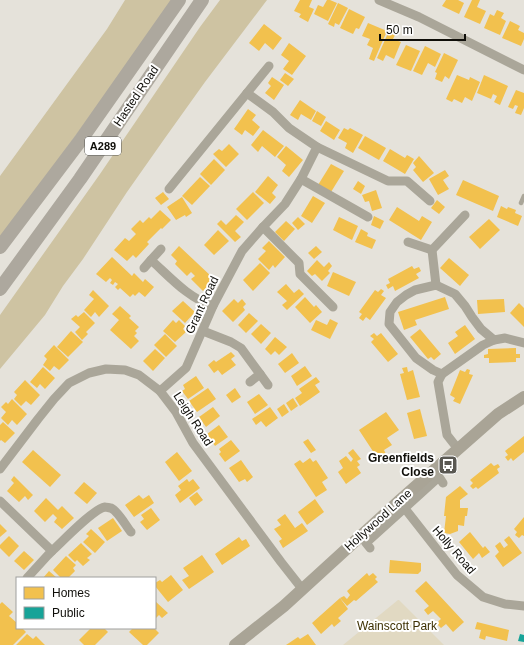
<svg xmlns="http://www.w3.org/2000/svg" width="524" height="645" font-family="Helvetica,sans-serif">
	<style>
		.green { fill: #e1d9c2 }
		.forest { fill: #cec3a2 }
		.homes { fill: #f2c14e }
		.public { fill: #17a398 }
		.lines { fill: none; stroke-linecap: round; stroke-linejoin: round }
		.lane { stroke: #aaa699; stroke-width: 4.5 }
		.street { stroke: #aaa699; stroke-width: 9 }
		.secondary { stroke: #a9a496; stroke-width: 12 }
		.primary { stroke: #ada89e; stroke-width: 14 }
		.labels { text-anchor: middle; stroke-width: 4; stroke-linejoin: round; paint-order: stroke }
		.shield { fill: #fff; stroke: #575653; stroke-width: 1 }
		.shield-label { font-size: 11px; font-weight: bold; fill: #0f0e09 }
		.street-label { font-size: 12px; fill: #0f0e09; stroke: #fff }
		.poi-label { font-size: 12px; font-weight: bold; fill: #0f0e09; stroke: #fff; text-anchor: end }
		.park-label { font-size: 12px; fill: #3d3002; stroke: #fff }
	</style>
	<rect width="100%" height="100%" fill="#e5e2da"/>
	<polygon class="green" points="399,600 444,645 343,645 398,600"/>
	<g class="forest">
		<polygon points="125,0 174,0 0,240 0,176 107,29"/>
		<polygon points="220,0 267,0 205,82 165,138 127,192 83,259 63,286 45,315 0,369 0,315 100,174 200,27"/>
	</g>
	<g class="homes">
		<polygon points="300,0 312,0 309,7 314,9 308,22 299,17 301,14 294,11"/>
		<polygon points="327,0 330,0 337,3 328,21 314,14 318,5 323,7"/>
		<polygon points="446,0 458,0 464,3 459,14 442,6"/>
		<polygon points="472,0 480,0 477,7 486,11 480,24 464,17"/>
		<polygon points="338,3 348,8 339,25 335,23 334,27 328,24"/>
		<polygon points="349,9 365,17 359,29 356,28 353,34 340,28"/>
		<polygon points="497,10 504,13 501,18 506,21 500,35 484,28 490,14 494,16"/>
		<polygon points="510,21 520,26 518,30 524,33 524,39 521,46 502,38"/>
		<polygon points="368,23 387,31 374,61 369,59 373,48 367,45 370,39 362,36"/>
		<polygon points="264,24 282,38 273,50 265,43 259,51 249,43"/>
		<polygon points="388,33 395,35 393,39 401,42 394,59 386,55 383,61 377,58"/>
		<polygon points="289,43 306,56 292,75 283,69 289,61 281,55"/>
		<polygon points="406,45 420,51 411,71 396,65"/>
		<polygon points="425,46 441,54 435,67 428,63 422,75 413,71"/>
		<polygon points="444,53 458,60 449,79 445,76 442,82 435,79 437,73 435,72"/>
		<polygon points="285,73 294,79 288,86 280,80"/>
		<polygon points="457,75 469,80 470,77 480,82 472,101 465,97 462,103 454,99 452,102 446,99"/>
		<polygon points="484,75 508,86 500,105 494,102 497,96 493,94 491,99 477,93"/>
		<polygon points="272,77 284,85 274,100 265,93 271,86 268,83"/>
		<polygon points="516,90 524,93 524,108 521,115 515,113 518,106 515,105 513,109 508,107"/>
		<polygon points="300,100 316,111 311,120 301,114 298,120 290,115"/>
		<polygon points="248,109 256,115 252,120 260,127 253,136 245,130 242,135 234,129"/>
		<polygon points="317,111 326,117 321,126 312,121"/>
		<polygon points="326,121 340,130 334,140 320,131"/>
		<polygon points="344,128 348,130 350,128 363,135 353,153 345,148 347,143 338,138"/>
		<polygon points="263,130 284,146 275,157 262,146 258,152 251,145"/>
		<polygon points="365,136 386,148 379,160 358,148"/>
		<polygon points="229,144 239,154 226,167 213,154 219,149 222,151"/>
		<polygon points="286,146 303,160 289,177 282,171 286,165 277,157"/>
		<polygon points="390,149 405,158 407,155 414,159 405,174 383,161"/>
		<polygon points="419,156 434,173 423,182 413,170 416,167 413,163"/>
		<polygon points="214,159 225,170 211,185 200,174"/>
		<polygon points="331,164 344,171 331,192 318,185"/>
		<polygon points="445,170 449,176 443,180 449,189 438,195 429,179"/>
		<polygon points="268,176 278,185 272,193 276,197 270,204 255,192"/>
		<polygon points="200,177 210,186 192,205 182,196"/>
		<polygon points="463,180 499,196 493,211 456,195"/>
		<polygon points="358,181 365,186 361,194 353,189"/>
		<polygon points="376,190 382,208 372,211 369,201 365,202 362,195"/>
		<polygon points="163,192 169,199 161,205 155,198"/>
		<polygon points="253,192 264,203 247,220 236,209"/>
		<polygon points="313,196 325,203 312,223 301,216"/>
		<polygon points="182,197 192,213 186,217 185,215 176,220 167,207"/>
		<polygon points="437,200 445,207 439,214 431,208"/>
		<polygon points="501,206 507,209 508,207 516,210 515,213 522,216 518,226 497,217"/>
		<polygon points="397,207 419,221 422,216 432,222 421,240 389,220"/>
		<polygon points="160,210 171,220 162,229 161,228 147,242 149,244 136,258 133,255 127,261 114,250 125,238 129,241 136,234 131,229 140,220 143,223 149,217 151,219"/>
		<polygon points="236,215 244,222 235,231 241,237 235,242 217,224 221,220 226,225"/>
		<polygon points="374,216 384,221 380,229 371,225"/>
		<polygon points="298,217 305,224 298,230 292,223"/>
		<polygon points="339,217 358,226 352,240 333,230"/>
		<polygon points="489,219 500,230 480,249 469,237"/>
		<polygon points="286,221 295,229 284,241 275,232"/>
		<polygon points="361,229 368,233 367,236 376,240 372,249 355,242"/>
		<polygon points="218,230 229,241 214,255 204,245"/>
		<polygon points="269,241 285,257 275,268 273,265 269,270 258,259 266,251 262,248"/>
		<polygon points="179,246 213,278 215,277 218,280 211,288 208,286 203,291 191,279 195,276 191,272 187,276 175,264 177,261 171,255"/>
		<polygon points="316,246 322,252 314,259 308,253"/>
		<polygon points="112,257 132,276 134,273 143,282 145,279 154,287 145,297 139,292 135,296 133,294 130,297 120,288 118,290 115,287 118,284 115,282 113,285 110,283 112,280 110,278 106,282 96,274"/>
		<polygon points="449,258 469,275 460,286 440,268"/>
		<polygon points="317,260 324,267 329,262 332,266 328,271 330,273 322,281 315,274 312,276 307,271"/>
		<polygon points="260,263 270,273 253,291 243,280"/>
		<polygon points="412,266 414,269 419,267 421,271 416,274 419,278 395,291 393,286 388,289 386,285 390,283 388,279"/>
		<polygon points="333,272 356,282 349,296 327,286"/>
		<polygon points="286,284 294,293 299,289 304,294 287,310 282,305 287,301 277,292"/>
		<polygon points="381,289 384,291 381,295 386,298 370,320 366,317 363,321 359,318 362,314 359,312 375,290 378,292"/>
		<polygon points="93,290 109,306 99,317 95,312 91,317 84,310 94,299 89,295"/>
		<polygon points="305,297 314,307 316,305 322,312 310,323 295,307"/>
		<polygon points="445,297 449,309 415,320 417,325 404,330 398,312"/>
		<polygon points="234,299 238,303 242,299 246,304 243,307 245,310 233,322 222,311"/>
		<polygon points="504,299 505,312 478,314 477,300"/>
		<polygon points="183,301 195,312 185,323 172,311"/>
		<polygon points="519,303 524,308 524,327 510,313"/>
		<polygon points="120,306 131,316 129,318 139,327 135,331 137,333 134,336 139,341 131,349 110,330 119,320 112,314"/>
		<polygon points="84,312 95,323 86,332 88,334 82,340 75,332 80,327 71,319 76,315 78,317"/>
		<polygon points="249,313 258,321 246,333 238,325"/>
		<polygon points="330,319 338,323 330,339 311,330 316,320 327,325"/>
		<polygon points="173,320 176,323 179,320 185,326 183,329 186,332 175,342 163,331"/>
		<polygon points="261,324 271,333 261,344 251,334"/>
		<polygon points="465,325 475,339 455,354 448,343 458,336 455,332"/>
		<polygon points="420,329 441,354 434,360 431,357 428,359 410,337"/>
		<polygon points="71,331 83,342 68,357 57,347"/>
		<polygon points="374,333 377,336 381,333 398,354 388,362 371,342 374,339 370,336"/>
		<polygon points="165,334 177,346 166,357 154,345"/>
		<polygon points="275,337 287,347 279,355 275,351 271,355 265,349"/>
		<polygon points="54,345 69,360 59,370 54,366 50,371 43,365 47,359 44,356"/>
		<polygon points="516,348 516,354 520,354 520,358 516,358 516,362 489,363 489,358 484,358 484,355 488,354 488,349"/>
		<polygon points="155,349 165,358 153,371 143,361"/>
		<polygon points="231,352 235,356 231,359 236,365 222,375 218,370 214,373 208,365 214,360 216,362"/>
		<polygon points="292,353 299,363 285,373 278,364"/>
		<polygon points="305,366 312,376 297,386 291,376"/>
		<polygon points="43,367 55,378 45,389 40,384 37,388 30,382"/>
		<polygon points="407,367 408,372 413,370 420,397 407,400 400,374 404,373 402,368"/>
		<polygon points="467,369 470,370 469,374 473,375 460,404 453,401 455,398 450,395 460,370 465,372"/>
		<polygon points="196,376 204,388 188,399 182,391 185,389 183,385"/>
		<polygon points="316,377 320,382 315,385 320,392 300,406 295,398 302,393 299,389"/>
		<polygon points="25,380 40,395 31,405 26,401 21,406 14,399 17,395 14,392"/>
		<polygon points="208,388 216,399 197,412 189,401"/>
		<polygon points="235,388 241,397 232,403 226,395"/>
		<polygon points="259,394 268,405 255,414 247,402"/>
		<polygon points="293,398 298,406 291,411 286,403"/>
		<polygon points="12,399 27,414 17,425 12,420 8,425 1,418 6,412 1,407 6,402 8,404"/>
		<polygon points="284,404 289,412 282,417 277,409"/>
		<polygon points="213,407 220,416 206,427 199,417"/>
		<polygon points="270,407 278,418 266,427 261,421 256,425 252,419"/>
		<polygon points="420,409 427,436 414,439 407,413"/>
		<polygon points="386,412 399,430 387,438 392,445 384,450 386,454 378,459 359,430"/>
		<polygon points="3,422 15,433 5,443 1,440 0,441 0,425"/>
		<polygon points="219,425 228,437 215,446 207,434"/>
		<polygon points="524,436 524,452 513,461 511,458 508,461 505,457 508,455 505,451"/>
		<polygon points="308,439 316,450 311,453 303,442"/>
		<polygon points="231,440 240,451 225,462 219,454 221,452 219,449"/>
		<polygon points="353,449 361,459 357,461 360,465 357,467 361,473 346,484 338,472 343,468 339,461 346,456 351,462 353,459 348,453"/>
		<polygon points="33,450 61,475 50,487 22,462"/>
		<polygon points="177,452 192,471 179,481 165,462"/>
		<polygon points="310,458 313,462 316,460 328,478 322,482 327,490 316,497 294,464 300,460 303,463"/>
		<polygon points="241,460 253,477 247,482 245,479 239,482 229,468"/>
		<polygon points="491,463 494,466 498,464 500,467 497,469 499,473 478,489 476,487 473,489 470,486 473,483 470,480"/>
		<polygon points="14,476 33,495 28,500 25,496 19,502 7,491 14,483 11,480"/>
		<polygon points="187,479 189,482 193,479 200,488 180,503 175,495 181,490 178,486"/>
		<polygon points="84,482 97,493 87,504 74,493"/>
		<polygon points="460,486 468,494 460,500 460,508 468,508 467,516 465,516 464,526 458,525 458,531 450,534 444,533 446,516 444,516 446,497"/>
		<polygon points="197,492 203,500 195,506 189,498"/>
		<polygon points="139,495 143,499 149,495 154,503 134,517 125,505"/>
		<polygon points="46,498 58,510 62,506 74,518 62,529 54,522 57,518 53,514 45,522 34,511"/>
		<polygon points="315,499 324,512 307,525 298,512"/>
		<polygon points="151,508 160,520 147,530 140,522 144,519 141,515"/>
		<polygon points="285,514 295,528 302,523 308,531 283,548 279,541 282,539 274,529 281,525 277,520"/>
		<polygon points="524,517 524,536 522,535 519,538 515,535 517,532 514,529"/>
		<polygon points="113,518 122,531 107,541 98,528"/>
		<polygon points="0,524 7,531 0,537"/>
		<polygon points="91,529 105,542 95,553 83,542 89,536 86,534"/>
		<polygon points="470,532 483,548 485,546 490,552 482,558 479,553 473,559 459,542"/>
		<polygon points="9,536 19,546 9,557 0,548 0,545"/>
		<polygon points="509,536 522,553 503,567 495,556 499,552 495,546 500,542 504,548 508,545 504,540"/>
		<polygon points="239,537 242,541 246,539 250,546 222,565 215,554"/>
		<polygon points="81,543 92,554 87,558 90,560 83,566 77,560 75,562 68,555"/>
		<polygon points="24,551 34,560 24,570 14,561"/>
		<polygon points="202,555 214,572 189,589 182,580 189,576 183,568"/>
		<polygon points="66,556 76,565 73,568 75,571 68,578 61,578 53,570"/>
		<polygon points="390,560 421,563 421,571 418,574 389,573"/>
		<polygon points="49,571 57,578 43,578"/>
		<polygon points="367,573 369,576 373,573 377,577 375,579 378,582 356,601 354,600 347,606 340,598 344,596 347,599 350,595 347,591"/>
		<polygon points="171,575 183,590 168,602 155,586 155,583 160,580 162,582"/>
		<polygon points="426,581 464,622 453,632 446,624 441,628 436,623 441,619 433,611 428,615 424,610 429,606 415,591"/>
		<polygon points="340,598 348,609 338,618 341,621 334,627 332,624 321,634 312,623"/>
		<polygon points="155,601 168,613 162,618 159,615 155,619"/>
		<polygon points="2,602 13,612 9,616 17,623 17,628 22,628 26,632 13,645 0,645 0,604"/>
		<polygon points="477,622 509,630 507,641 486,636 485,640 479,638 481,630 475,629"/>
		<polygon points="91,628 104,628 108,632 95,645 84,645 79,640"/>
		<polygon points="133,628 154,628 159,633 147,645 143,645 129,632"/>
		<polygon points="27,634 33,639 36,636 45,645 16,645"/>
		<polygon points="308,634 316,645 286,645 298,637 300,639"/>
	</g>
	<polygon class="public" points="520,634 524,635 524,642 518,641"/>
	<g class="lines">
		<polyline class="lane" points="521,203 524,196"/>
		<g class="street">
			<polyline points="379,0 419,17 524,70"/>
			<polyline points="317,147 388,181 407,181 430,201"/>
			<polyline points="301,179 368,217"/>
			<polyline points="169,189 247,93"/>
			<polyline points="263,227 299,263 300,274 333,307"/>
			<polyline points="408,242 432,250"/>
			<path d="M 161,249 L 151,260 C 170,277 188,298 213,306"/>
			<polyline points="144,268 151,260"/>
			<polyline points="436,285 432,250 465,215"/>
			<polyline points="203,331 231,342 241,348 260,374 250,382"/>
			<polyline points="260,374 268,385"/>
			<polyline points="442,374 483,345 494,340"/>
			<polyline points="160,391 186,368 213,306 242,251 263,227 285,204 301,179 317,147 289,128 273,112 247,93 269,66"/>
			<polyline points="458,449 447,435 438,382 442,374 433,370 416,358 389,324 390,312 397,302 406,295 415,290 436,285 455,294 465,306 472,317 481,329 494,340 505,338 524,343"/>
			<polyline points="0,469 38,419 54,399 69,383 89,373 106,369 125,370 139,375 160,391 176,412 193,443 281,562 303,590"/>
			<polyline points="0,501 52,551 48,555 27,578"/>
			<polyline points="399,501 457,575 483,597 505,604 524,606"/>
			<polyline points="370,548 366,543 439,477 443,483"/>
			<path d="M 52,551 C 62,542 93,509 105,507 C 106,507 110,508 111,508 C 118,511 126,526 131,532"/>
		</g>
		<polyline class="secondary" points="235,645 284,606 399,501 498,414 524,397"/>
		<g class="primary">
			<polyline points="0,247 80,141 179,0"/>
			<polyline points="0,289 80,179 202,0"/>
		</g>
	</g>
	<defs>
		<symbol id="bus-square" viewBox="-11 -11 22 22"><rect x="-9" y="-9" width="18" height="18" rx="4" fill="#5a5852" stroke="#fff"/><path d="M-5-6H5V4H4V6H2V4H-2V6H-4V4H-5ZM-3.5-4V0h7V-4ZM-3.5 1.2v1.5H-2V1.2ZM2 1.2v1.5H3.5V1.2Z" fill="#fff"/></symbol>
	</defs>
	<g fill-rule="evenodd">
		<use href="#bus-square" x="437" y="454" width="22" height="22"/>
	</g>
	<g class="labels">
		<rect class="shield" x="85" y="137" width="36" height="18" rx="3"/>
		<g class="shield-label">
			<text x="103" y="150">A289</text>
		</g>
		<g class="street-label">
			<text transform="translate(136 96) rotate(-56)" y="4">Hasted Road</text>
			<text transform="translate(202 305) rotate(-65)" y="4">Grant Road</text>
			<text transform="translate(193 419) rotate(57)" y="4">Leigh Road</text>
			<text transform="translate(378 520) rotate(-42)" y="4">Hollywood Lane</text>
			<text transform="translate(454 550) rotate(49)" y="4">Holly Road</text>
		</g>
		<g class="poi-label">
			<text x="434" y="462">Greenfields<tspan x="434" dy="14">Close</tspan></text>
		</g>
		<g class="park-label">
			<text x="397" y="630">Wainscott Park</text>
		</g>
	</g>
	<rect x="16" y="577" width="140" height="52" fill="#ffffff" stroke="#9f9f9d"/>
	<rect x="24" y="587" width="20" height="12" fill="#f2c14e" stroke="#9f9f9d"/>
	<text x="52" y="597" font-size="12" fill="#0f0e09">Homes</text>
	<rect x="24" y="607" width="20" height="12" fill="#17a398" stroke="#9f9f9d"/>
	<text x="52" y="617" font-size="12" fill="#0f0e09">Public</text>
	<path d="M380 34v6h85v-6" fill="none" stroke="#0f0e09" stroke-width="2"/>
	<text x="386" y="34" font-size="12" fill="#0f0e09" stroke="#ffffff" stroke-width="3" paint-order="stroke">50 m</text>
</svg>
